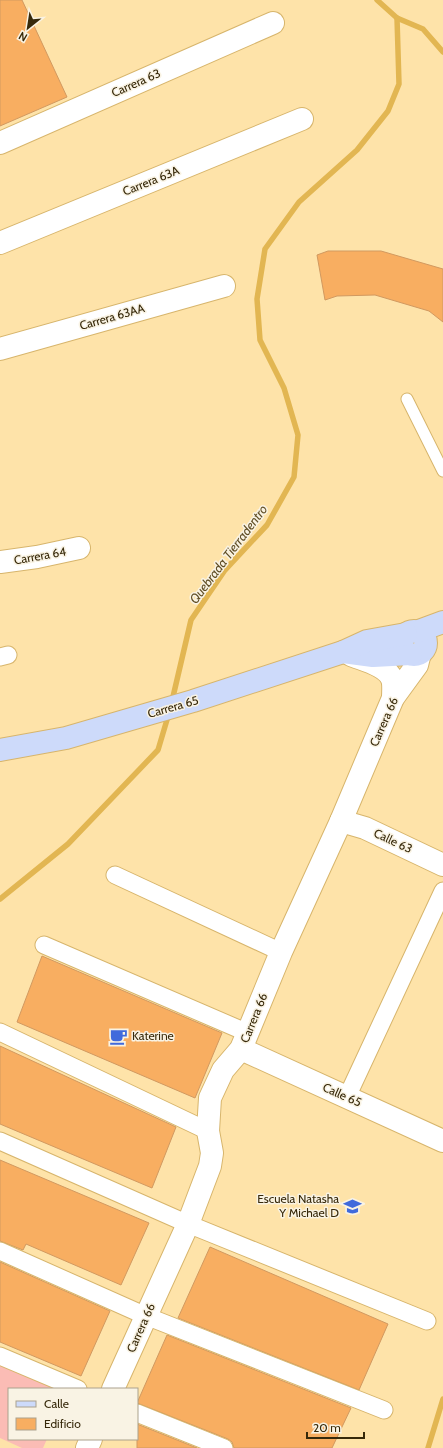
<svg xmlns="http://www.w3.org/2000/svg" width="443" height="1448" font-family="Cabin,sans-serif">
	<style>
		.green { fill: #fbbcb5 }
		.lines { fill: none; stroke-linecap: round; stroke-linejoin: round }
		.stream { stroke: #e2b652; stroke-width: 5.5 }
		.building { fill: #f8ae61; stroke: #d19960 }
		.service-casing { stroke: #d7b56c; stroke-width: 13 }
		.pedestrian-casing { stroke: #d7b56c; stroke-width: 19 }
		.minor-casing { stroke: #d7b56c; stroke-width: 24 }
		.secondary-casing { stroke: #d7b56c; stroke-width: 24 }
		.service { stroke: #fff; stroke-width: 11 }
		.pedestrian { stroke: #fff; stroke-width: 17 }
		.minor { stroke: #fff; stroke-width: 22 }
		.secondary { stroke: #cddafa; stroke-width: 22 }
		.labels { text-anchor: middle; stroke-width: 3; stroke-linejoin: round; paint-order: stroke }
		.street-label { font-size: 12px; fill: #37290a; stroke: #f9f3e4 }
		.poi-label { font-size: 12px; fill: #37290a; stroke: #f9f3e4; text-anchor: start }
		.water-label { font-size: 13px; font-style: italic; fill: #614f26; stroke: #f9f3e4 }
	</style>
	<rect width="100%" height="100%" fill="#fee3a9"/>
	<polygon class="green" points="0,1365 59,1389 9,1389 9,1439 47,1439 43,1448 22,1448 0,1438"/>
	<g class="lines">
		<g class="stream">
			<polyline points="377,0 397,18 423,29 443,52"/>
			<polyline points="172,701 191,620 225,570 267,525 294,477 298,435 284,388 260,340 257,299 265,249 299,202 357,150 388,111 399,84 397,18"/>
			<polyline points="0,899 68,844 158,750 169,713"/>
			<polyline points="428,1448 443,1399"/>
		</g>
	</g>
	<g class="building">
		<polygon points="0,0 22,0 67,97 0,126"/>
		<polygon points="328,251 381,251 443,269 443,322 429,311 375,295 337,296 325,300 317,255"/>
		<polygon points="42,956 222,1033 195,1098 17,1022"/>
		<polygon points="0,1046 176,1127 152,1188 0,1124"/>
		<polygon points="0,1160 149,1223 121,1285 26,1244 23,1250 0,1241"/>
		<polygon points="210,1247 388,1324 359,1390 178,1318"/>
		<polygon points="0,1262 110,1311 81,1376 0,1342"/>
		<polygon points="167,1335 351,1408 332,1448 234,1448 232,1442 228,1439 137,1403"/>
		<polygon points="137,1424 197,1448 137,1448"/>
	</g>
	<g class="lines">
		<defs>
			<polyline id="service" points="407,399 443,471"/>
			<g id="pedestrian">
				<polyline points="0,657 8,655"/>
				<polyline points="115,875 281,952"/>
				<polyline points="44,945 248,1033"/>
				<polyline points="0,1032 208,1131"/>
				<polyline points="347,1097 443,891"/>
				<polyline points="0,1141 188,1224 427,1321"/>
				<polyline points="0,1251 146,1316 384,1410"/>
				<polyline points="0,1356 78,1389"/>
				<polyline points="137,1413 224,1448"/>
			</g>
			<g id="minor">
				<polyline points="0,143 273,23"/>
				<polyline points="0,243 302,119"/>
				<polyline points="0,349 224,286"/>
				<polyline points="0,562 37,557 79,548"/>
				<path d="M 351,655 C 363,660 387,665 392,679 C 394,684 393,692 393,698"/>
				<polyline points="341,821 365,828 443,865"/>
				<polyline points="241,1049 443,1141"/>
				<polyline points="113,1389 188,1224 210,1166 212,1153 208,1131 210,1098 223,1070 241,1049 281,952 341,821 393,698 417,665 420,653"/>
				<polyline points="87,1448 91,1439"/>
			</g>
			<g id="secondary">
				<circle cx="414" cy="643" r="12"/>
				<polyline points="416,632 443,622"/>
				<polyline points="343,652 373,656 411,654"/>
				<polyline points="0,750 66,738 193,701 343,652 367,641 406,634"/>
			</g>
		</defs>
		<use href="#service" class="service-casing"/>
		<use href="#pedestrian" class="pedestrian-casing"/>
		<use href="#minor" class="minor-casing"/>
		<use href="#secondary" class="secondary-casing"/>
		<use href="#service" class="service"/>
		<use href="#pedestrian" class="pedestrian"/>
		<use href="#minor" class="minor"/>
		<use href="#secondary" class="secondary"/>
	</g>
	<defs>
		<symbol id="cafe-bare" viewBox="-9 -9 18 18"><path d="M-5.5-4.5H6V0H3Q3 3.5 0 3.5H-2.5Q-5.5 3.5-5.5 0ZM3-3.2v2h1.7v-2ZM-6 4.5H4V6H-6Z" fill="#406adc" stroke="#f9f3e4" stroke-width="2.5" paint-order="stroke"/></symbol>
		<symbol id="school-bare" viewBox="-9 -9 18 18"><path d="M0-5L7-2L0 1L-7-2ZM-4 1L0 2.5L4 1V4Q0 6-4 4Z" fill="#406adc" stroke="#f9f3e4" stroke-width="2.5" paint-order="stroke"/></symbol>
	</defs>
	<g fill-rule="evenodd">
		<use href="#cafe-bare" x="106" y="1024" width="25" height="25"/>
		<use href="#school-bare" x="340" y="1194" width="25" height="25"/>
	</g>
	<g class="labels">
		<g class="street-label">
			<text transform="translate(136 83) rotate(-24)" y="4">Carrera 63</text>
			<text transform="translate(151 181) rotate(-22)" y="4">Carrera 63A</text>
			<text transform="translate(112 317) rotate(-16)" y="4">Carrera 63AA</text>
			<text transform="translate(40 556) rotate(-10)" y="4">Carrera 64</text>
			<text transform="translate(173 707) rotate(-16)" y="4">Carrera 65</text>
			<text transform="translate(384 722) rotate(-66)" y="4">Carrera 66</text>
			<text transform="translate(393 841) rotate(25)" y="4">Calle 63</text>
			<text transform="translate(254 1018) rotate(-68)" y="4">Carrera 66</text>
			<text transform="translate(342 1095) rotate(24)" y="4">Calle 65</text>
			<text transform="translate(141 1328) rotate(-66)" y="4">Carrera 66</text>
		</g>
		<g class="poi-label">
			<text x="132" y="1040">Katerine</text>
			<text x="339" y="1203" text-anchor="end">Escuela Natasha<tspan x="339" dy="14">Y Michael D</tspan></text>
		</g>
		<g class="water-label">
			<text transform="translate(228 554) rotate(-53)" y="5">Quebrada Tierradentro</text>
		</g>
	</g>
	<rect x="8" y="1388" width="130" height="52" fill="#f9f3e4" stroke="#aba28d"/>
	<rect x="16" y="1401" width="20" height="6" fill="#cddafa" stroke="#aba28d"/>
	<text x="44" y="1408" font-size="12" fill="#37290a">Calle</text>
	<rect x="16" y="1418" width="20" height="12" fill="#f8ae61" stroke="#aba28d"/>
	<text x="44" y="1428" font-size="12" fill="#37290a">Edificio</text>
	<g transform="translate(28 28) rotate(210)" stroke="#f9f3e4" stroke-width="3" paint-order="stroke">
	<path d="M0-3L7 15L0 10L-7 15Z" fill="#37290a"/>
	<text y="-6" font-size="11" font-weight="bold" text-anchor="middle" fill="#37290a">N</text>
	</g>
	<path d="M307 1432v6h57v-6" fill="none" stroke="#37290a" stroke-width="2"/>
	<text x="313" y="1432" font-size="12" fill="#37290a" stroke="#f9f3e4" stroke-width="3" paint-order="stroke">20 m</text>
</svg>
